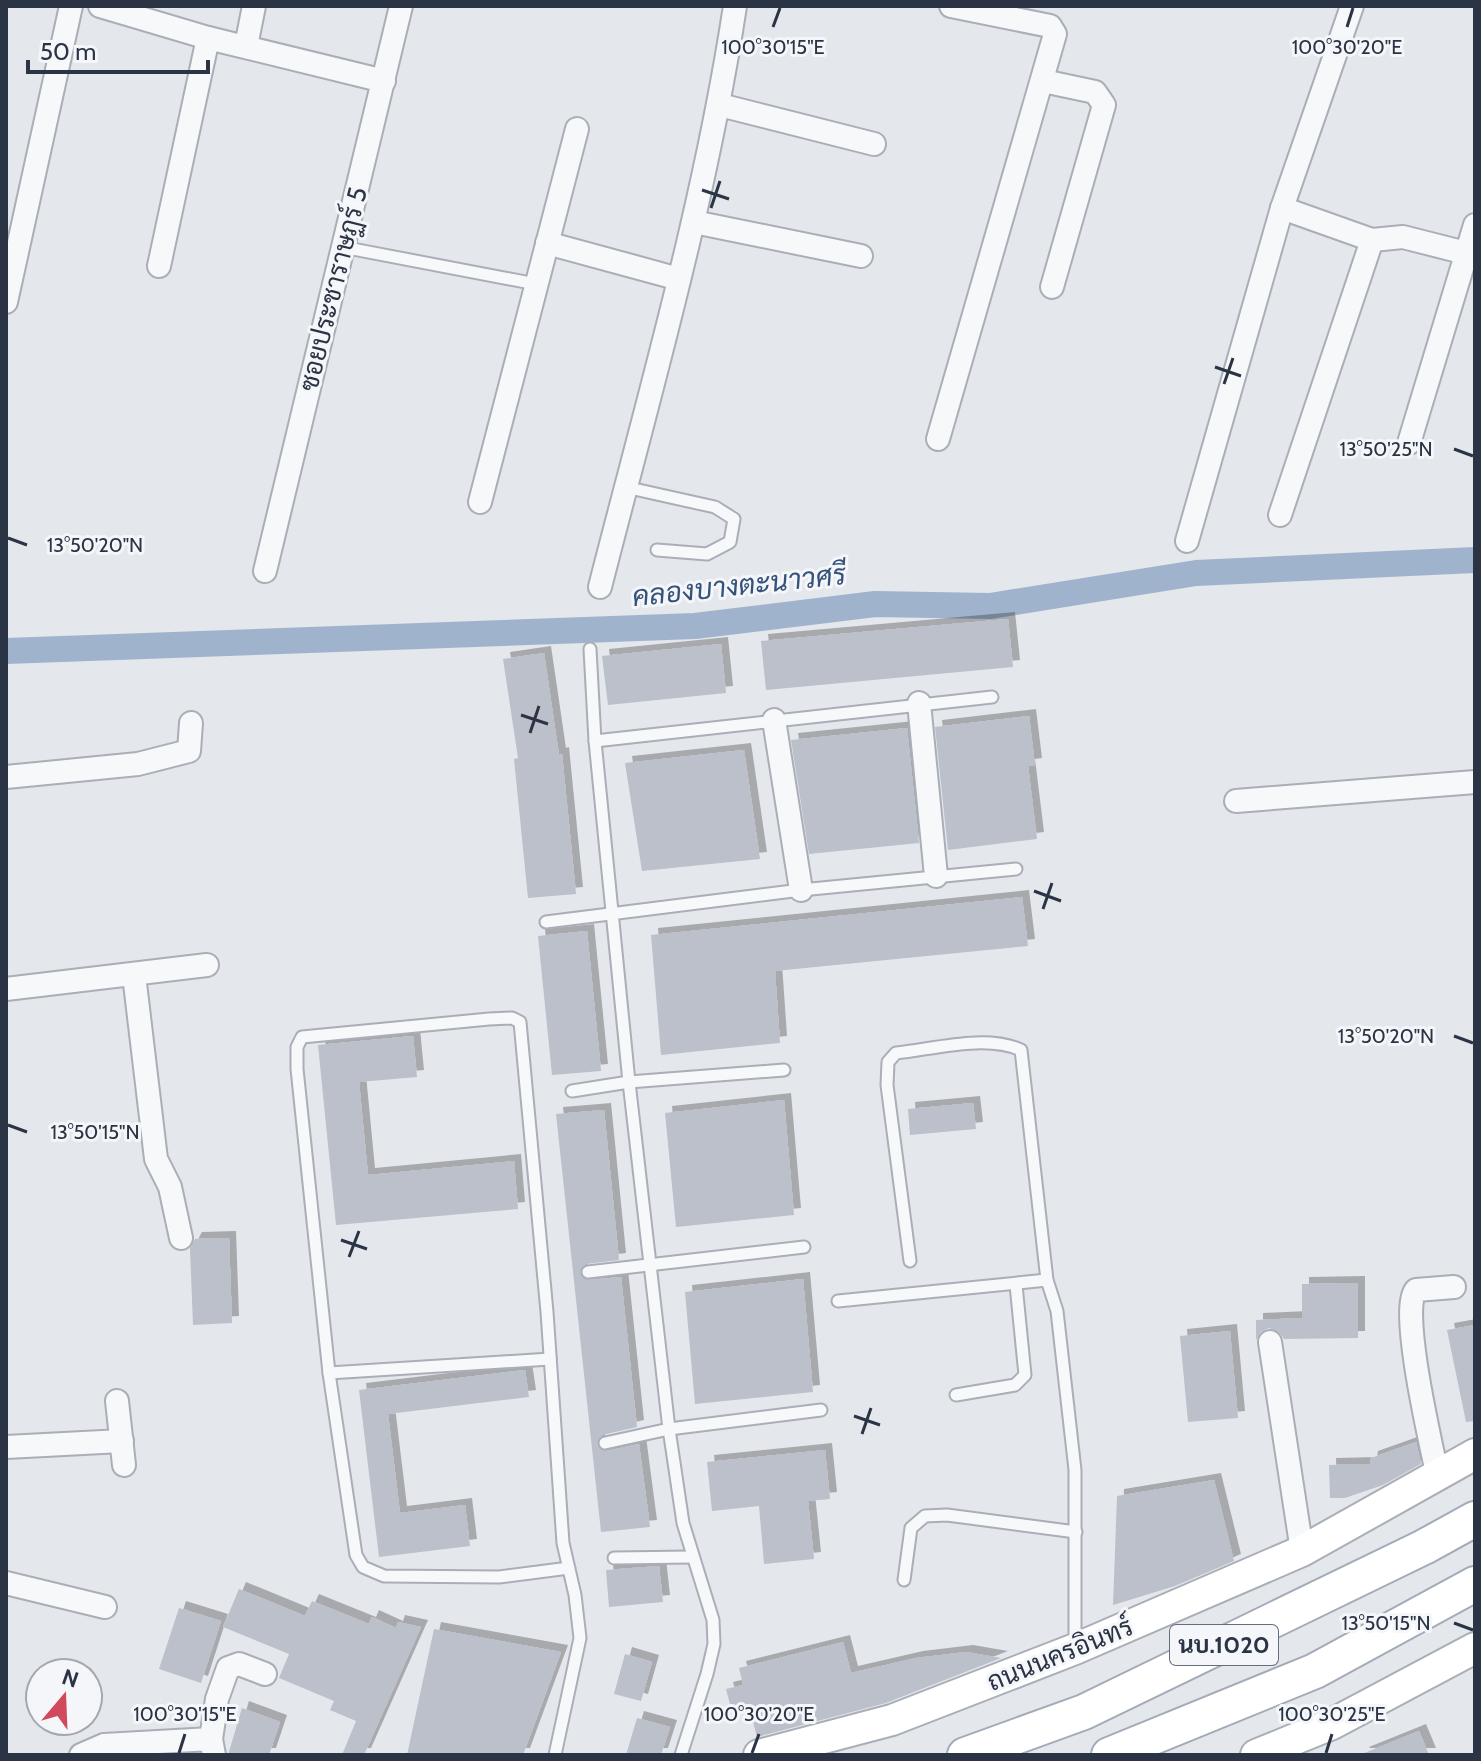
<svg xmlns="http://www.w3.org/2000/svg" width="1481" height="1761" font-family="Cabin,Sarabun,sans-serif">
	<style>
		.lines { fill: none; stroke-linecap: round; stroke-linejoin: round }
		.canal { stroke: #9fb4cc; stroke-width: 26 }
		.building { fill: #bbc0ca; filter: url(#shadow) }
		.service-casing { stroke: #a9aeb7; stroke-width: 15 }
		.minor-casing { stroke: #a9aeb7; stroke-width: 26 }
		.secondary-casing { stroke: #a9aeb7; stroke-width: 34 }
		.primary-casing { stroke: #a3abb8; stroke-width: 38 }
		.service { stroke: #f7f8fa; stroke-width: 11 }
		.minor { stroke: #f7f8fa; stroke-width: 22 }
		.secondary { stroke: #fff; stroke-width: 30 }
		.primary { stroke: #fff; stroke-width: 34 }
		.ticks { fill: none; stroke: #2b3445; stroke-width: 3 }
		.labels { text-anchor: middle; stroke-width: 6; stroke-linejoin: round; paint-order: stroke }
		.shield { fill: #f4f6f9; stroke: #676e7b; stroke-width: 2 }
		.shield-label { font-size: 24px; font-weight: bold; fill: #2b3445 }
		.street-label { font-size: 26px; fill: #2b3445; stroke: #f4f6f9 }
		.water-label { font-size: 28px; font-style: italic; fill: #34527a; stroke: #f4f6f9 }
		.ticks-label { font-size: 20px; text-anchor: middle; fill: #2b3445; stroke: #f4f6f9; stroke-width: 6; stroke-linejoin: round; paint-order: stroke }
	</style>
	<defs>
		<filter id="shadow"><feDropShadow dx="7" dy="-7" stdDeviation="0" flood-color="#0004"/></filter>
	</defs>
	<rect width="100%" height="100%" fill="#e4e7ec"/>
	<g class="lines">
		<polyline class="canal" points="6,651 695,626 875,604 990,606 1196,573 1475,560"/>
	</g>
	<g class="building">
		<polygon points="1008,619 1013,667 766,690 761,641"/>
		<polygon points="721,644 726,693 608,705 602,656"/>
		<polygon points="544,653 559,755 562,754 576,894 528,898 514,759 518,758 503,659"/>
		<polygon points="1029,716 1035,765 1028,766 1037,839 948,850 935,727"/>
		<polygon points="907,728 919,843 809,854 791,740"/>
		<polygon points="744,750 760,859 642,871 625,763"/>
		<polygon points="1022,897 1028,946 775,971 780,1043 661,1055 651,935"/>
		<polygon points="587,931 601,1071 552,1075 538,936"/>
		<polygon points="413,1036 417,1077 359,1082 368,1175 514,1161 518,1209 336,1225 318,1045"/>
		<polygon points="784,1100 794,1215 676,1227 665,1113"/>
		<polygon points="973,1103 976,1129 910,1135 908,1109"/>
		<polygon points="604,1110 619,1260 586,1264 580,1272 588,1280 621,1277 637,1427 602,1435 597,1444 606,1451 639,1444 650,1527 601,1532 556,1114"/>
		<polygon points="229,1238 232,1323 193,1325 190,1248 195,1239"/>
		<polygon points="803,1279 813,1392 695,1404 685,1292"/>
		<polygon points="1358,1283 1358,1338 1284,1339 1280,1333 1269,1328 1261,1332 1256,1340 1256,1320 1302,1318 1302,1284"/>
		<polygon points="1475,1325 1475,1421 1466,1422 1447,1330"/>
		<polygon points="1230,1331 1238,1418 1188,1422 1180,1336"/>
		<polygon points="525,1370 529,1397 388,1414 400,1513 465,1505 470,1546 379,1557 359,1390"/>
		<polygon points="1416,1442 1421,1464 1383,1485 1345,1498 1330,1498 1329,1465 1370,1464 1371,1458"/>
		<polygon points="825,1450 830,1499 808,1501 814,1559 764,1564 759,1506 712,1511 707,1462"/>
		<polygon points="1214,1480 1234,1561 1175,1586 1113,1605 1117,1496"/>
		<polygon points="659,1566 663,1602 609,1607 606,1570"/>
		<polygon points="239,1589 305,1616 312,1601 369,1624 372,1617 396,1628 398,1622 421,1627 364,1755 342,1755 356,1721 330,1710 334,1701 279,1678 289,1654 223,1627"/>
		<polygon points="179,1608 221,1621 201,1683 159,1669"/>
		<polygon points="434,1629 561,1652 523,1755 407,1755"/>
		<polygon points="843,1642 851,1673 916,1658 966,1652 1001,1658 886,1703 757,1737 749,1707 732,1712 726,1689 743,1685 739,1668"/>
		<polygon points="625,1654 652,1662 641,1701 614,1694"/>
		<polygon points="242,1708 280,1722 269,1755 228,1755"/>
		<polygon points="637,1718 670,1727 661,1755 626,1755"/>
		<polygon points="1419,1731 1429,1755 1363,1755 1362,1754"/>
	</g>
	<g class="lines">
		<defs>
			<g id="service">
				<polyline points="342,247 536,284"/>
				<polyline points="625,487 715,507 734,519 730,542 707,554 657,550"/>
				<polyline points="590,649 595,741 629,1082 669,1429 683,1523 713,1620 714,1644 707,1674 681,1755"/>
				<polyline points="595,741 992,697"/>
				<polyline points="546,922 801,890 1016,869"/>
				<polyline points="572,1091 629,1082 784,1070"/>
				<path d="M 910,1261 L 887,1085 L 888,1062 L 896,1053 C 934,1049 986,1034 1021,1050 L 1047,1280 L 1057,1311 L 1075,1470 L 1075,1645"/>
				<polyline points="588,1272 804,1247"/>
				<polyline points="838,1301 1047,1280"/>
				<polyline points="329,1373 550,1359"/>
				<polyline points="956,1395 1015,1385 1025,1375 1016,1285"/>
				<polyline points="605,1443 669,1429 821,1410"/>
				<polyline points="614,1558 691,1557"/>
				<polyline points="904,1580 911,1528 925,1516 947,1515 1076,1532"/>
				<polyline points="555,1755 580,1638 575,1595 563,1543 547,1312 520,1022 512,1018 489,1019 302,1037 297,1047 297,1069 329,1373 356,1555 363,1567 384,1576 499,1577 569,1568"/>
			</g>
			<g id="minor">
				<polyline points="100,6 208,38 384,81"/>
				<polyline points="246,46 254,6"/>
				<polyline points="1043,81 1095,92 1104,105 1052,287"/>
				<polyline points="720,105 874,144"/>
				<polyline points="1282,208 1372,240 1403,237 1466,253"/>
				<polyline points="694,222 861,256"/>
				<polyline points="547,243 679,279"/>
				<polyline points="159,266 208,38"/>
				<polyline points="6,302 71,6"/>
				<polyline points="938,439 1055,34 1050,26 951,6"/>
				<polyline points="1409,443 1475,225"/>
				<polyline points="480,502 577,129"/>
				<polyline points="1280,515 1372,240"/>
				<polyline points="1187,541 1282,208 1352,6"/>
				<polyline points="265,571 401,6"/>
				<path d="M 600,587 C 649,395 705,203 735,6"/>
				<polyline points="919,703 936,876"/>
				<polyline points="774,720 801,890"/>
				<polyline points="6,777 138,764 189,751 191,723"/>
				<polyline points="1236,801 1475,782"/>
				<polyline points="134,975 156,1159 170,1187 181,1238"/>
				<polyline points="6,989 207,965"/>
				<polyline points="1270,1342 1302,1551"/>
				<polyline points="117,1401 124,1465"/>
				<polyline points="6,1447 122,1441"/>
				<path d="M 1437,1473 C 1431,1444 1399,1308 1416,1290 L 1454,1287"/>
				<polyline points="6,1583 105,1607"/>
				<polyline points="211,1739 217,1699 228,1668 239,1664 265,1674"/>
				<polyline points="81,1755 104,1745 211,1739 214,1755"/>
			</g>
			<g id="secondary">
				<polyline points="759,1755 892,1720 1075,1649 1302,1551 1475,1454"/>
				<polyline points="1256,1755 1332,1724 1475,1648"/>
			</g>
			<g id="primary">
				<polyline points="965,1755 1084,1712 1424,1547 1475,1519"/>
				<polyline points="1109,1755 1315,1671 1475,1584"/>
			</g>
		</defs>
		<use href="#service" class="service-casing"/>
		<use href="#minor" class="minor-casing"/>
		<use href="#secondary" class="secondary-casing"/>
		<use href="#primary" class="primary-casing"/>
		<use href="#service" class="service"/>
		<use href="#minor" class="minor"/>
		<use href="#secondary" class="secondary"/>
		<use href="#primary" class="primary"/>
	</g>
	<path class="ticks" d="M 773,27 L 780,8M 1347,27 L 1353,8M 702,190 L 729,199M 711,208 L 720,181M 1215,367 L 1241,376M 1224,384 L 1233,358M 1454,449 L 1473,456M 8,538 L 27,545M 521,715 L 548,724M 530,733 L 539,706M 1034,891 L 1061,901M 1043,909 L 1052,883M 1454,1036 L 1473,1043M 8,1125 L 27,1132M 341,1240 L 367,1249M 349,1257 L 359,1231M 854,1416 L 880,1425M 862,1434 L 871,1408M 1454,1623 L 1473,1630M 179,1753 L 185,1734M 752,1753 L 759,1734M 1326,1753 L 1332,1734"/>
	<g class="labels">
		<rect class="shield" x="1170" y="1625" width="108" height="40" rx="6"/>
		<g class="shield-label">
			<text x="1224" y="1653">นบ.1020</text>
		</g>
		<g class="street-label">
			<text transform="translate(333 289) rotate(-76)" y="9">ซอยประชาราษฏร์ 5</text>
			<text transform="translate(1060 1654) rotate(-22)" y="9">ถนนนครอินทร์</text>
		</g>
		<g class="water-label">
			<text transform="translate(739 585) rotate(-6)" y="10">คลองบางตะนาวศรี</text>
		</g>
	</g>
	<g class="ticks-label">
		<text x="773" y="54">100°30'15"E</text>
		<text x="1347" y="54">100°30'20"E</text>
		<text x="1386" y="456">13°50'25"N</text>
		<text x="95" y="552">13°50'20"N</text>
		<text x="1386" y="1043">13°50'20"N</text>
		<text x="95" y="1139">13°50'15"N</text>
		<text x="1386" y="1630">13°50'15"N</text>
		<text x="185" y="1721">100°30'15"E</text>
		<text x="759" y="1721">100°30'20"E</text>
		<text x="1332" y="1721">100°30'25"E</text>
	</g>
	<rect width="1481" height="1761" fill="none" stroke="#2b3445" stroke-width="16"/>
	<g transform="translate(64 1697) rotate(19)"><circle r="38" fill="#f4f6f9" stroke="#a4a8b1" stroke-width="2"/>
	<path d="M0-6L14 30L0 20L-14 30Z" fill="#d1495b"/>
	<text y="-12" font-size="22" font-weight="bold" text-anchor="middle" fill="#2b3445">N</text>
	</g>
	<path d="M28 60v12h180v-12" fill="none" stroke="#2b3445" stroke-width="4"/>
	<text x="40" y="60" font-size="24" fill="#2b3445" stroke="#f4f6f9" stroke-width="6" paint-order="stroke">50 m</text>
</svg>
